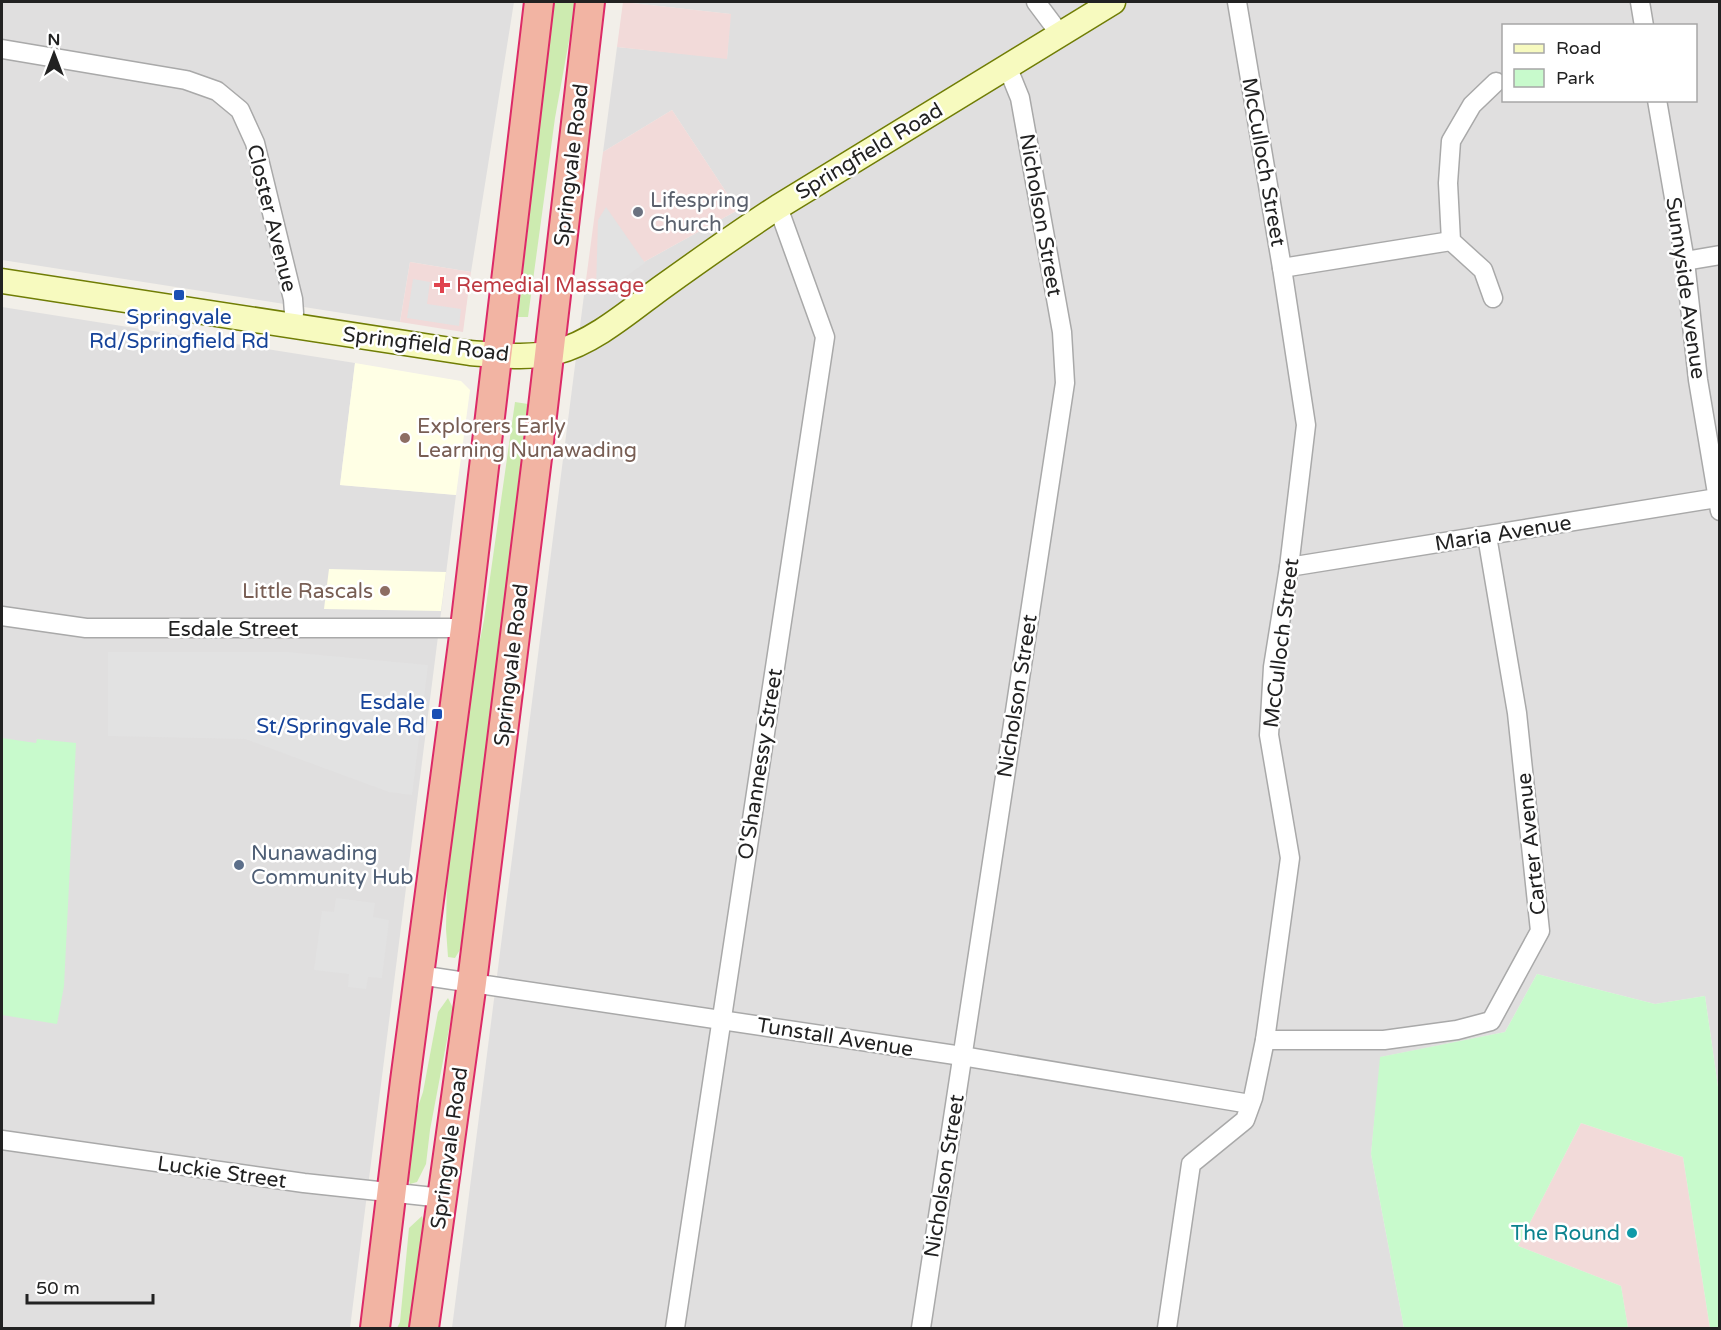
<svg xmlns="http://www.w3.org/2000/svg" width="1721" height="1330" font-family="'Varela Round',sans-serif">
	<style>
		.residential { fill: #e0dfdf; fill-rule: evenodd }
		.commercial { fill: #f2dad9 }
		.education { fill: #ffffe5 }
		.grass { fill: #cdebb0 }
		.park { fill: #c8facc }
		.parking { fill: #e2e2e2 }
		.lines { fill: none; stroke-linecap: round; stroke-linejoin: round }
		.minor-casing { stroke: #a9a9a9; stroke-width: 21 }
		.secondary-casing { stroke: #707d05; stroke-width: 27 }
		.trunk-casing { stroke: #dc2a67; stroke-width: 32 }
		.minor { stroke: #fff; stroke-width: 18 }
		.secondary { stroke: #f7fabf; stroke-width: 24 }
		.trunk { stroke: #f2b4a3; stroke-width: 28 }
		.worship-dot { fill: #6b7280; stroke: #fff; stroke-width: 2 }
		.health-dot { fill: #e0444e; stroke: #fff; stroke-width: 2 }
		.transit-dot { fill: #1a4fb4; stroke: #fff; stroke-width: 2 }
		.education-dot { fill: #8d6e63; stroke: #fff; stroke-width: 2 }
		.service-dot { fill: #5c6f8a; stroke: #fff; stroke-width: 2 }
		.culture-dot { fill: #0f9aa8; stroke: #fff; stroke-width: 2 }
		.labels { text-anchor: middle; stroke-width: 5; stroke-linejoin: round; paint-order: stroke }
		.street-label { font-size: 21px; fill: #222; stroke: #fff }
		.worship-label { font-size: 21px; fill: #5b616d; stroke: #fff; text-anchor: start }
		.health-label { font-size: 21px; fill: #be3a42; stroke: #fff; text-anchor: start }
		.transit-label { font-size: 21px; fill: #164399; stroke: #fff }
		.education-label { font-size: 21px; fill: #785e54; stroke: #fff; text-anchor: start }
		.service-label { font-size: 21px; fill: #4e5e75; stroke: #fff; text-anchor: start }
		.culture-label { font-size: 21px; fill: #0d838f; stroke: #fff; text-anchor: end }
	</style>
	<rect width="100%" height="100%" fill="#f2efe9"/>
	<g class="residential">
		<polygon points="2,2 514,2 471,272 410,262 400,322 2,260"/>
		<path d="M 623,2 L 1719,2 L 1719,1094 L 1705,996 L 1655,1004 L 1537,974 L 1505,1032 L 1381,1057 L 1371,1154 L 1404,1328 L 452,1328 L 584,295 L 738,210 L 672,110 L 603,152 L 617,47 L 727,58 L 730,14 ZM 1504,26 L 1696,26 L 1696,100 L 1504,100 Z"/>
		<polygon points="2,307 355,363 340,485 456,495 350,1328 2,1328"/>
	</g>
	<g class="commercial">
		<polygon points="623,2 731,14 727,59 617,47"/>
		<polygon points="672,110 738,210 584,295 603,152"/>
		<polygon points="410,262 471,272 463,332 400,322"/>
		<polygon points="1581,1123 1683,1157 1710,1328 1628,1328 1621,1286 1518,1246"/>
	</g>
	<g class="education">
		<polygon points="355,363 461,381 470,390 456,495 340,485"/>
		<polygon points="329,569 446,572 441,611 324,609"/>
	</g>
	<g class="grass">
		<polygon points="553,2 576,2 555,118 528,317 518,317"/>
		<polygon points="515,402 528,404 503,624 461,948 455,958 448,957 446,929 447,877 467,705 484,620"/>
		<polygon points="448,998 453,1008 430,1130 426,1164 417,1182 410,1184 407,1174 412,1124 423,1092 438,1012"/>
		<polygon points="422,1216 426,1230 412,1328 397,1328 400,1322 409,1228"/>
	</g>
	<g class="park">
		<polygon points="2,738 36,743 37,739 76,743 64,986 57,1024 2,1015"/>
		<polygon points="1537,974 1655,1004 1705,996 1719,1094 1719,1328 1710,1328 1683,1157 1581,1123 1518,1246 1621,1286 1628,1328 1404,1328 1371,1154 1380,1057 1505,1032"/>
	</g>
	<g class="parking">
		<polygon points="606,207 645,263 612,286 596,289 598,220"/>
		<polygon points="413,279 430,282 427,304 461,309 459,326 407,318"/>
		<polygon points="108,652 287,652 428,665 412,795 389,792 245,739 108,736"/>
		<polygon points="336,898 375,903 373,917 389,920 382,978 368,977 366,989 348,987 349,974 314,970 322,911 334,912"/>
	</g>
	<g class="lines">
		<defs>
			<g id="minor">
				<polyline points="1036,2 1060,34"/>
				<polyline points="1640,2 1644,26"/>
				<polyline points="2,49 186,80 217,91 240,110 255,143 293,299 294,313 292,327"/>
				<polyline points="1657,100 1685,261 1698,380 1720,511"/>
				<polyline points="1685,261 1720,255"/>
				<polyline points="1282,268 1451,241"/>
				<polyline points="1493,298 1483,270 1451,241 1448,183 1451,141 1472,105 1496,82"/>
				<polyline points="1289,567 1717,498"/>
				<polyline points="2,616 86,628 465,628"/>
				<polyline points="419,975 962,1056 1250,1104"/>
				<polyline points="1265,1040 1384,1040 1457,1030 1491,1021 1540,931 1517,713 1487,536"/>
				<polyline points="2,1140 304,1183 443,1198"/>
				<polyline points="675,1328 825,337 778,207"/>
				<polyline points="921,1328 1065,383 1062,332 1020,98 1007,66"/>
				<polyline points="1167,1328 1191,1164 1245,1120 1253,1098 1265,1040 1290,858 1269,735 1273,667 1289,567 1306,425 1282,268 1237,2"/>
			</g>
			<path id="secondary" d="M 2,281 L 470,353 C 499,355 528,359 556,352 C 593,343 631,310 661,288 C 700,260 738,233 778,207 L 1113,2"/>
			<g id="trunk">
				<polyline points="375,1328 405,1081 465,628 539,2"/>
				<polyline points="424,1328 472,982 538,450 590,2"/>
			</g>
		</defs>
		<use href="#minor" class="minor-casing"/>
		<use href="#secondary" class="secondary-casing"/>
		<use href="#trunk" class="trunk-casing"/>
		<use href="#minor" class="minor"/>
		<use href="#secondary" class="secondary"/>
		<use href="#trunk" class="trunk"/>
	</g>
	<circle class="worship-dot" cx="638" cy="212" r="6"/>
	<path class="health-dot" d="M439 276h6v6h6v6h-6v6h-6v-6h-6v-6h6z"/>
	<g class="transit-dot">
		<rect x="173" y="289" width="12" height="12" rx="3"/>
		<rect x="431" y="708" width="12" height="12" rx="3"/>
	</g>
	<g class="education-dot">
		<circle cx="405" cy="438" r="6"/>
		<circle cx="385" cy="591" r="6"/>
	</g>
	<circle class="service-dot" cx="239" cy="865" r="6"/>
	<circle class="culture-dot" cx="1632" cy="1233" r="6"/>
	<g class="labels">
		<g class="street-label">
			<text transform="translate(869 151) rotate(-31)" y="7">Springfield Road</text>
			<text transform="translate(1264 162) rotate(80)" y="7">McCulloch Street</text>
			<text transform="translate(571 165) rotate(-83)" y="7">Springvale Road</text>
			<text transform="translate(1041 215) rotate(80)" y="7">Nicholson Street</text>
			<text transform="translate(272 218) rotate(76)" y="7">Closter Avenue</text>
			<text transform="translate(1686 288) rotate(82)" y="7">Sunnyside Avenue</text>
			<text transform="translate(426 344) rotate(7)" y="7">Springfield Road</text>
			<text transform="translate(1503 533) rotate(-9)" y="7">Maria Avenue</text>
			<text x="233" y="636">Esdale Street</text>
			<text transform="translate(1281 643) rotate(-83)" y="7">McCulloch Street</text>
			<text transform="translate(511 665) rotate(-83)" y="7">Springvale Road</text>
			<text transform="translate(1017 696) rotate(-81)" y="7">Nicholson Street</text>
			<text transform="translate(760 764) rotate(-81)" y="7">O'Shannessy Street</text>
			<text transform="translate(1531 844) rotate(-96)" y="7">Carter Avenue</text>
			<text transform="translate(835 1037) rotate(9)" y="7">Tunstall Avenue</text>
			<text transform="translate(449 1148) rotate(-82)" y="7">Springvale Road</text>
			<text transform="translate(222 1172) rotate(8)" y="7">Luckie Street</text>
			<text transform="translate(944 1176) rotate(-81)" y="7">Nicholson Street</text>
		</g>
		<g class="worship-label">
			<text x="650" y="207">Lifespring<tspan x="650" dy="24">Church</tspan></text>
		</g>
		<g class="health-label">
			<text x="456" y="292">Remedial Massage</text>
		</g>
		<g class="transit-label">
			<text x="179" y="324">Springvale<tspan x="179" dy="24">Rd/Springfield Rd</tspan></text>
			<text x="425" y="709" text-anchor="end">Esdale<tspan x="425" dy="24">St/Springvale Rd</tspan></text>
		</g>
		<g class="education-label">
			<text x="417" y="433">Explorers Early<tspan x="417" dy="24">Learning Nunawading</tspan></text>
			<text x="373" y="598" text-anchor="end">Little Rascals</text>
		</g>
		<g class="service-label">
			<text x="251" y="860">Nunawading<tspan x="251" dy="24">Community Hub</tspan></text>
		</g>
		<g class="culture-label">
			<text x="1620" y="1240">The Round</text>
		</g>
	</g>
	<rect width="1721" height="1330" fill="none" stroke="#222222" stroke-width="6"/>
	<rect x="1502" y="24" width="195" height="78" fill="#ffffff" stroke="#a7a7a7" stroke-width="1.5"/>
	<rect x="1514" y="44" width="30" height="9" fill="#f7fabf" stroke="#a7a7a7" stroke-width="1.5"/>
	<text x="1556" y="54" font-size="18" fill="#222222">Road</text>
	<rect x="1514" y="69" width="30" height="18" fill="#c8facc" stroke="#a7a7a7" stroke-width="1.5"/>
	<text x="1556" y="84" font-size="18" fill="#222222">Park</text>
	<g transform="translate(54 54)" stroke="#ffffff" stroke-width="4.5" paint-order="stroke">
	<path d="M0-4.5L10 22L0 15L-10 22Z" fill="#222222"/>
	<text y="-9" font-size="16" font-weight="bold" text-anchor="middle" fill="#222222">N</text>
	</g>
	<path d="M27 1294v9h126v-9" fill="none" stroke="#222222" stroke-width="3"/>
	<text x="36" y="1294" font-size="18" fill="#222222" stroke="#ffffff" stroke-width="4.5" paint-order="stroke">50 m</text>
</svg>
